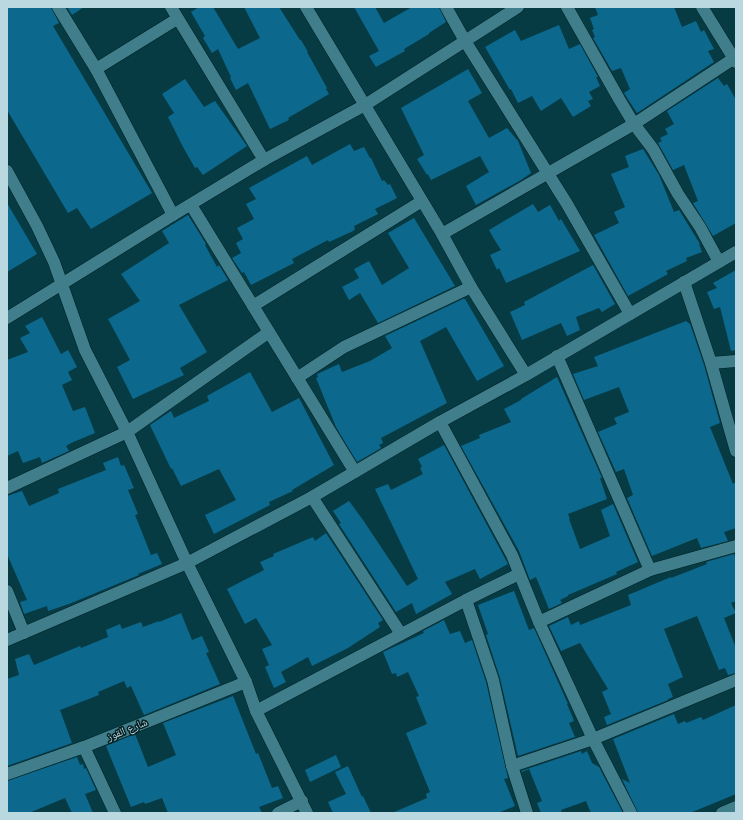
<svg xmlns="http://www.w3.org/2000/svg" width="743" height="820" font-family="Quicksand,'Noto Naskh Arabic',sans-serif">
	<style>
		.building { fill: #0c698d }
		.lines { fill: none; stroke-linecap: round; stroke-linejoin: round }
		.minor-casing { stroke: #002026; stroke-width: 13 }
		.minor { stroke: #3f7e8a; stroke-width: 12 }
		.labels { text-anchor: middle; stroke-width: 3; stroke-linejoin: round; paint-order: stroke }
		.street-label { font-size: 11px; fill: #bad8df; stroke: #052024 }
	</style>
	<rect width="100%" height="100%" fill="#063b44"/>
	<g class="building">
		<polygon points="7,7 51,7 59,23 53,26 152,193 91,229 77,208 68,213 7,110"/>
		<polygon points="67,7 84,7 72,15"/>
		<polygon points="199,7 213,7 238,49 260,38 244,7 279,7 300,40 301,40 308,52 307,52 327,88 326,89 329,94 288,118 289,120 270,129 248,83 236,90 230,78 231,77 218,49 212,53 203,38 205,36 191,12"/>
		<polygon points="354,7 375,7 384,23 412,7 439,7 446,22 429,33 429,34 404,49 405,51 376,67 369,56 379,51"/>
		<polygon points="595,7 674,7 682,27 696,21 701,32 704,30 714,49 708,51 714,62 637,113 624,93 630,89 621,68 612,71 593,38 595,37 592,30 594,29 590,18 598,15"/>
		<polygon points="559,25 569,49 580,44 598,77 596,77 600,86 589,92 593,99 588,101 591,106 573,117 561,98 541,111 532,96 518,103 511,89 510,90 485,47 515,30 521,41"/>
		<polygon points="468,69 482,93 468,101 489,138 507,128 518,141 531,173 521,180 476,205 466,186 489,172 480,156 431,180 428,174 427,175 417,159 424,155 401,108"/>
		<polygon points="718,78 724,86 727,84 736,100 736,223 713,236 693,203 698,201 684,165 673,170 658,143 662,141 660,138 668,134 665,129 674,124 667,111"/>
		<polygon points="185,79 204,107 215,101 247,146 203,175 197,167 195,168 183,147 168,117 174,113 162,94"/>
		<polygon points="350,144 354,151 364,147 370,158 371,158 382,181 384,180 388,185 390,184 397,198 375,209 378,214 354,226 355,229 353,231 329,242 328,240 292,259 294,263 251,285 244,272 242,273 232,258 241,253 236,243 243,239 237,228 254,219 246,204 256,199 249,188 307,156 312,165"/>
		<polygon points="643,149 659,175 674,212 679,210 700,244 699,244 702,252 686,258 687,261 666,271 668,274 628,296 594,235 619,223 614,212 625,207 611,174 629,167 625,156"/>
		<polygon points="7,203 37,254 7,272"/>
		<polygon points="533,204 538,212 550,205 559,221 561,219 580,251 506,283 499,268 497,270 490,255 501,250 494,239 489,230"/>
		<polygon points="188,215 206,244 205,245 217,267 219,265 228,280 179,305 207,352 180,368 184,375 133,399 117,367 130,360 108,319 140,301 121,274 169,243 162,231"/>
		<polygon points="414,218 455,286 378,323 360,293 349,300 342,287 359,278 354,269 369,261 382,285 409,268 388,233"/>
		<polygon points="593,265 615,304 602,312 599,308 576,317 580,330 567,336 561,323 522,340 510,312 525,305 524,302"/>
		<polygon points="736,270 736,350 731,351 720,307 714,309 707,292 717,288 713,283"/>
		<polygon points="463,299 465,299 504,366 477,381 446,327 420,341 447,403 381,438 383,443 379,445 381,448 357,462 336,427 316,378 318,377 317,374 339,364 342,372 370,361 392,348 385,336"/>
		<polygon points="42,317 61,354 68,350 77,367 68,372 72,380 62,385 73,411 85,407 95,433 71,443 66,446 69,451 42,463 40,457 23,463 18,451 7,456 7,360 28,352 20,338 30,333 25,326"/>
		<polygon points="686,321 690,324 704,365 720,423 710,427 733,484 736,482 736,528 724,532 728,541 701,548 697,538 652,556 627,498 633,495 624,469 616,472 598,432 617,424 614,418 629,412 619,387 584,400 573,374 598,366 594,357"/>
		<polygon points="250,372 272,412 299,398 334,465 292,490 293,491 269,502 270,505 214,534 205,515 236,500 219,469 181,486 172,468 171,469 150,425 171,411 174,418 209,401 207,396"/>
		<polygon points="557,377 602,478 600,478 607,499 568,514 570,519 569,519 580,549 610,536 601,510 613,504 638,562 616,572 617,574 568,595 568,596 560,600 562,603 549,609 536,577 530,580 519,551 461,446 480,438 479,435 511,422 504,409 521,400 521,399"/>
		<polygon points="444,445 508,564 480,579 475,569 445,582 452,594 416,614 412,603 396,612 339,524 341,523 333,511 349,501 363,520 407,586 418,579 375,489 388,484 391,490 423,474 420,468 422,467 418,459"/>
		<polygon points="118,457 121,466 124,465 134,488 128,490 138,514 135,515 151,555 157,553 162,564 138,574 139,575 69,604 48,611 47,606 24,614 20,602 27,600 7,554 7,496 22,491 29,506 59,493 58,489 106,470 103,463"/>
		<polygon points="326,533 383,620 378,623 380,627 348,648 312,666 308,657 281,672 286,682 274,688 265,667 269,665 262,649 272,645 256,618 245,624 227,589 264,570 260,562 274,556 273,554 313,537 315,541"/>
		<polygon points="734,554 736,560 736,601 731,603 736,613 724,618 736,648 736,673 728,675 725,668 719,670 697,616 664,629 683,677 668,684 673,697 668,699 668,700 607,725 604,717 611,714 602,692 608,689 580,643 561,651 549,626 568,617 571,625 579,621 580,625 631,605 628,595 671,577 671,578 707,564 706,562"/>
		<polygon points="514,591 529,630 534,628 568,704 567,704 574,721 569,723 575,737 518,756 500,678 486,635 488,634 478,605"/>
		<polygon points="181,613 192,640 202,636 209,652 206,653 220,684 144,715 131,686 127,688 124,681 98,692 99,695 60,710 72,743 7,766 7,679 19,675 15,659 29,654 34,665 80,646 81,648 108,637 106,630 120,624 122,629 141,622 143,627 159,621 159,622"/>
		<polygon points="444,620 450,634 460,631 465,643 472,640 486,682 508,778 504,779 515,806 498,813 392,813 427,798 426,794 430,792 406,733 427,724 416,697 419,696 408,672 397,677 396,673 392,674 383,652 424,633 423,631"/>
		<polygon points="233,696 256,754 258,753 272,788 278,786 283,798 259,807 262,813 168,813 162,798 145,804 144,802 131,807 106,746 135,734 148,767 176,755 163,723"/>
		<polygon points="736,705 736,794 690,813 638,813 622,779 630,783 613,739 674,714 678,724 685,721 686,723 701,717 703,720"/>
		<polygon points="581,751 582,754 587,751 592,763 599,767 623,813 591,813 586,801 561,810 562,813 541,813 537,803 542,801 529,769 522,772 521,771"/>
		<polygon points="336,755 341,767 310,782 305,770"/>
		<polygon points="77,757 80,765 83,764 84,769 86,768 96,790 85,794 93,813 72,813 65,798 29,813 7,813 7,781"/>
		<polygon points="348,766 362,797 363,796 371,813 333,813 328,802 346,794 335,772"/>
	</g>
	<g class="lines">
		<defs>
			<g id="minor">
				<polyline points="58,7 96,69 173,215"/>
				<polyline points="171,7 264,160"/>
				<polyline points="306,7 442,234 471,287 526,375"/>
				<polyline points="446,7 465,41 567,204 630,314"/>
				<polyline points="567,7 619,99 634,124 653,149 678,194 700,227 719,262"/>
				<polyline points="702,7 736,62"/>
				<polyline points="96,69 177,19"/>
				<polyline points="7,171 37,226 54,262 85,350 127,432 187,563 246,682 256,711 307,813"/>
				<polyline points="191,205 355,472"/>
				<polyline points="442,234 634,124 736,57"/>
				<polyline points="684,282 711,363 736,451"/>
				<polyline points="253,306 422,201"/>
				<polyline points="7,318 173,215 264,160 365,105 518,7"/>
				<polyline points="557,356 650,570"/>
				<polyline points="711,363 736,361"/>
				<polyline points="297,378 344,347 471,287"/>
				<polyline points="440,422 512,555 539,622 593,739 631,813"/>
				<polyline points="7,488 127,432 269,332"/>
				<polyline points="312,497 401,634"/>
				<polyline points="7,591 24,633"/>
				<polyline points="466,600 493,680 512,766 527,813"/>
				<polyline points="539,622 650,570 736,546"/>
				<polyline points="7,640 187,563 312,497 440,422 526,375 736,252"/>
				<polyline points="256,711 466,600 519,574"/>
				<polyline points="84,747 115,813"/>
				<polyline points="512,766 593,739 736,680"/>
				<polyline points="7,774 84,747 246,682"/>
				<polyline points="278,813 302,801"/>
				<polyline points="722,813 736,807"/>
			</g>
		</defs>
		<use href="#minor" class="minor-casing"/>
		<use href="#minor" class="minor"/>
	</g>
	<g class="labels">
		<g class="street-label">
			<text transform="translate(127 729) rotate(-22)" y="4">شارع القوز</text>
		</g>
	</g>
	<rect width="743" height="820" fill="none" stroke="#bad8df" stroke-width="16"/>
</svg>
